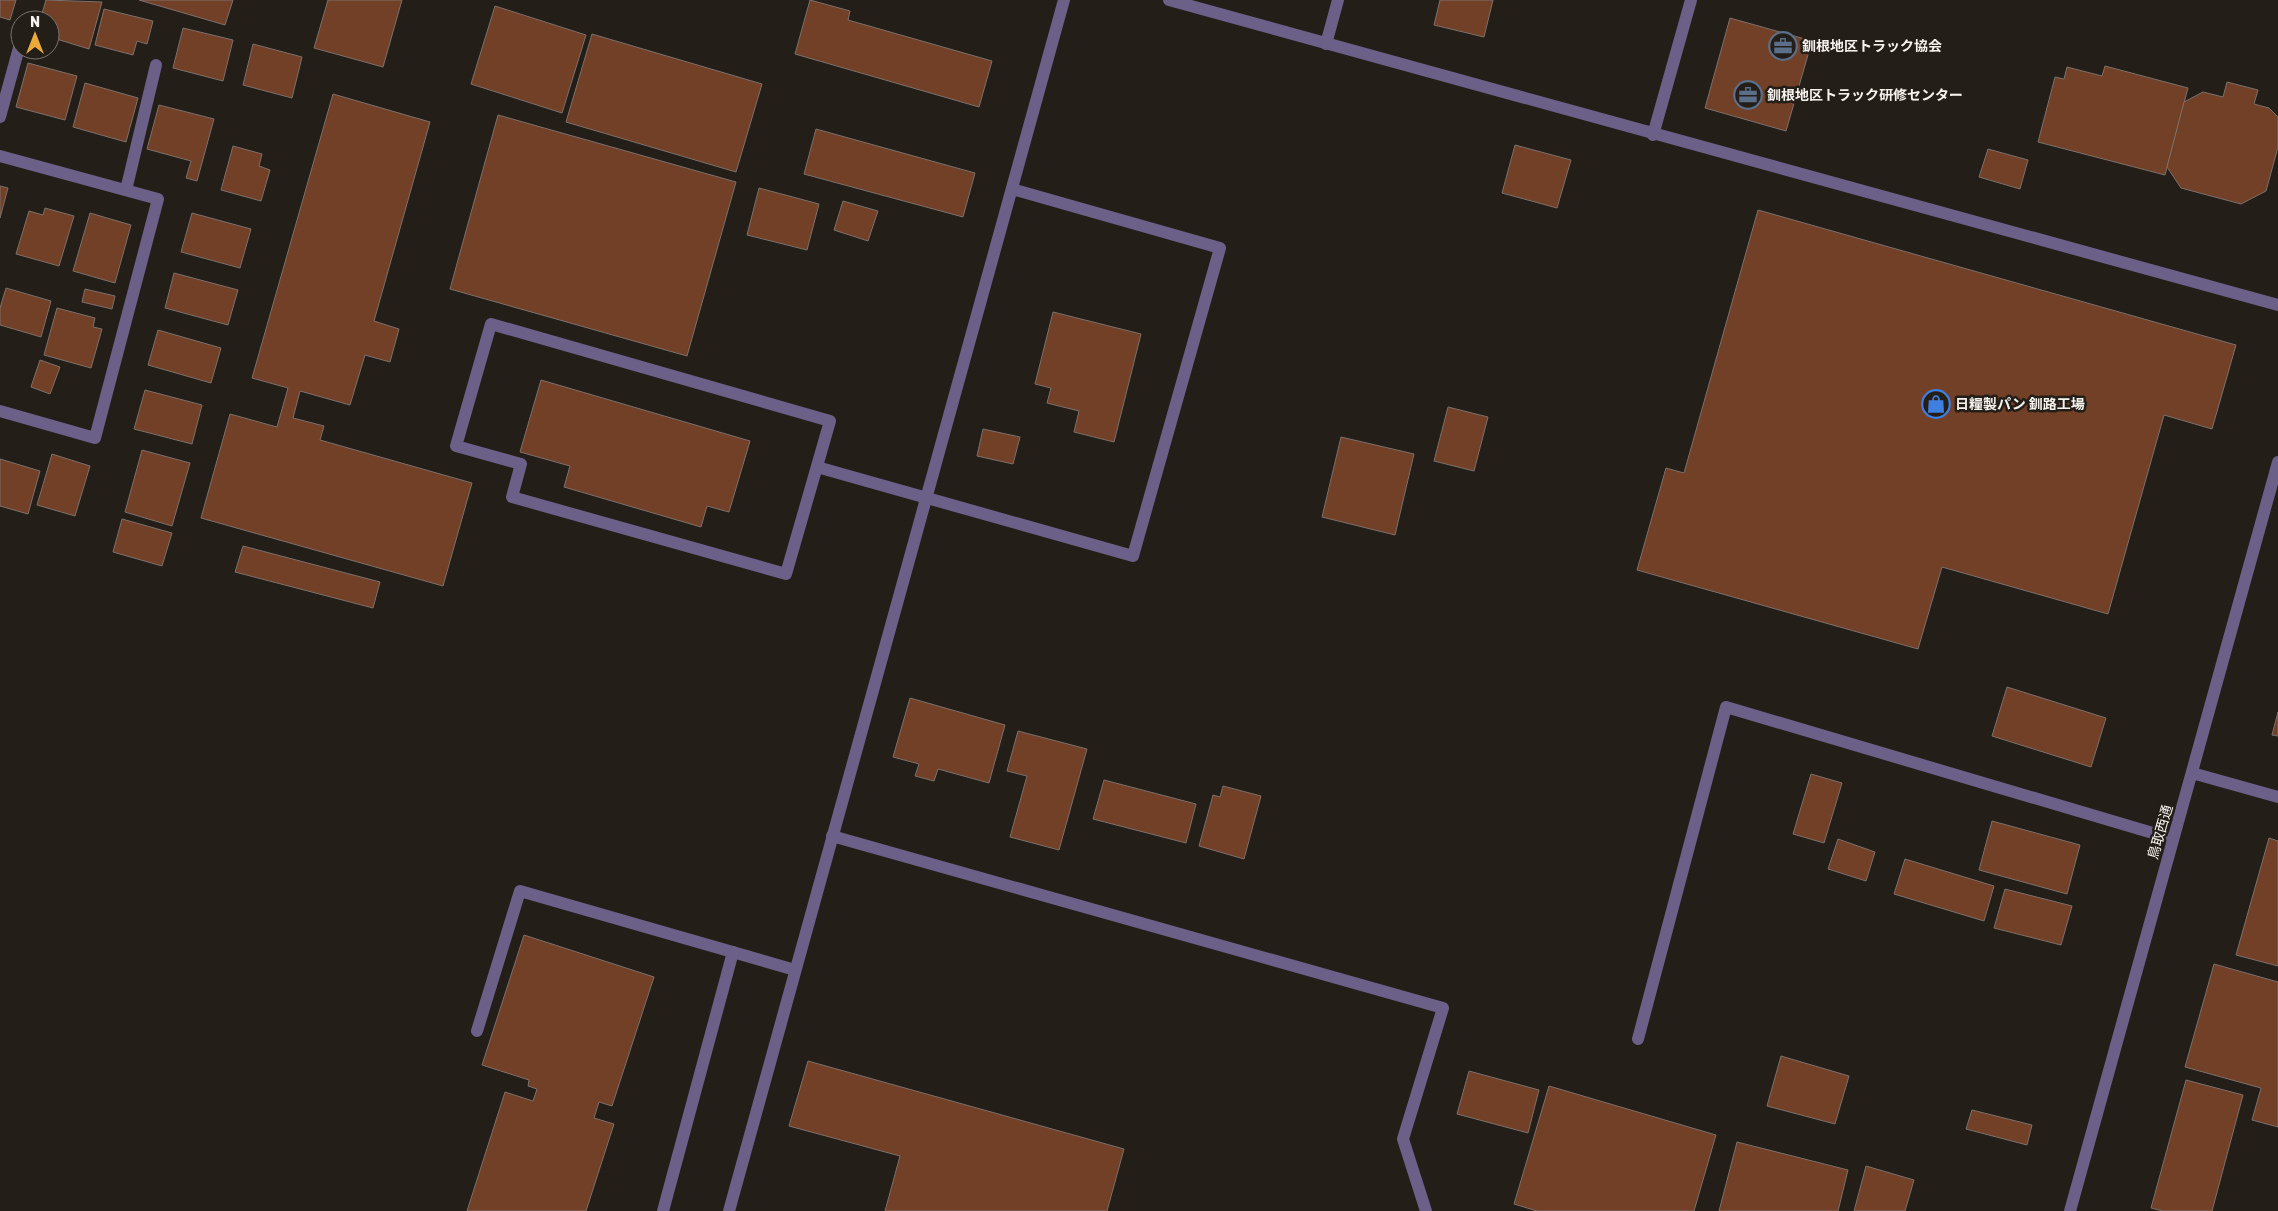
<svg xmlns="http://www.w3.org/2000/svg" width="2278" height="1211" font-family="Rubik,'Noto Sans JP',sans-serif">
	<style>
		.building { fill: #723f27; stroke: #7c716d }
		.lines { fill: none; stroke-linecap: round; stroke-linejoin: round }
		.minor { stroke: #6a6088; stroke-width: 12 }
		.labels { text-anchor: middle; stroke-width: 5; stroke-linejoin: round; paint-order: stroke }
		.poi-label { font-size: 14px; font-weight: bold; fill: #f6f2ed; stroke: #241e18; text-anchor: start }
		.street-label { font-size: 14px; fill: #f6f2ed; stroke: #241e18 }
	</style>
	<rect width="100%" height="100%" fill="#241e18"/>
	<g class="building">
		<polygon points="0,0 16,0 10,20 0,17"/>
		<polygon points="46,0 102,2 89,49 50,37 50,20 40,20"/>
		<polygon points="139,0 233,0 225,25"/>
		<polygon points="328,0 402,0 383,67 314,48"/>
		<polygon points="810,0 850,11 848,20 992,61 979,107 795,54"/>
		<polygon points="1440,0 1493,0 1484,37 1434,25"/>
		<polygon points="495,6 586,35 562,113 471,84"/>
		<polygon points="104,9 153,21 147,44 137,41 133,55 95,45"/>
		<polygon points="1730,18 1812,41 1786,131 1705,108"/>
		<polygon points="183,28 233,40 223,81 173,68"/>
		<polygon points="592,34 762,84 736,172 566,122"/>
		<polygon points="253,44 302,57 292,98 243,85"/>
		<polygon points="28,63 77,76 65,120 16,107"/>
		<polygon points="2105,66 2188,88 2165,175 2038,142 2055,77 2064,79 2067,67 2102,76"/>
		<polygon points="2227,82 2258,90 2254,104 2269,108 2278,117 2278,147 2266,191 2241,204 2181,188 2167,167 2184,102 2203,92 2223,97"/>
		<polygon points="85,83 138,98 126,142 73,127"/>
		<polygon points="333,94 430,122 374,321 399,329 390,362 365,355 350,405 300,391 293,418 324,426 320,440 472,483 443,586 201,518 230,414 277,427 288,388 252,378"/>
		<polygon points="159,105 214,119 197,181 186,178 191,161 147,149"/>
		<polygon points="498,115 736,182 687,356 450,289"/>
		<polygon points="816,129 975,173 963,217 804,174"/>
		<polygon points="1515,145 1571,160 1557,208 1502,193"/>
		<polygon points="233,146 262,154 259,166 270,170 261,201 221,190"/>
		<polygon points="1988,149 2028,160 2020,189 1979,177"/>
		<polygon points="0,186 8,188 0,218"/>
		<polygon points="759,188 819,204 807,250 747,235"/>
		<polygon points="843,201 878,211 868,241 834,230"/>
		<polygon points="45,208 74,216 59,266 16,254 29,211 43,215"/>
		<polygon points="1758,210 2236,345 2212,429 2164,415 2108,614 1942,567 1918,649 1637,570 1666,468 1684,473"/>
		<polygon points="90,213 131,225 115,283 73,271"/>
		<polygon points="192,213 251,229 240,268 181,252"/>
		<polygon points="174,273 238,290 228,325 165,308"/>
		<polygon points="6,288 51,301 41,337 0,325 0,308"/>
		<polygon points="85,289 115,296 112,309 82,302"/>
		<polygon points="57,308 95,318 93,327 102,329 91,368 44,355"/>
		<polygon points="1053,312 1141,334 1114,442 1074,432 1079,411 1047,403 1051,388 1035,384"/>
		<polygon points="158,330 221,348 211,383 148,365"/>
		<polygon points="40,360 60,367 50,394 31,387"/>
		<polygon points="541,380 750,441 729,512 707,506 701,527 564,487 570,466 520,452"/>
		<polygon points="145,390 202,405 192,444 134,429"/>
		<polygon points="1448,407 1488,417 1474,471 1434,461"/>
		<polygon points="983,429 1020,437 1013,464 977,456"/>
		<polygon points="1341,437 1414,454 1395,535 1322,517"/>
		<polygon points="142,450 190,463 172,526 125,512"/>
		<polygon points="52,454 90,466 75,516 37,505"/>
		<polygon points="0,459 40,471 28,514 0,506"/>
		<polygon points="122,519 172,533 162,566 113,552"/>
		<polygon points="243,546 380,582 373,608 235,572"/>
		<polygon points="2007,687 2106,718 2091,767 1992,736"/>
		<polygon points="910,698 1005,725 989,783 938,769 934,781 915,776 919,764 893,757"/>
		<polygon points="2278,712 2278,736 2272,735"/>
		<polygon points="1018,731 1087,749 1059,850 1010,837 1027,776 1007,771"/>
		<polygon points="1811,774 1842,783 1824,843 1793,834"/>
		<polygon points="1104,780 1196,804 1186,843 1093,819"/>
		<polygon points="1223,786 1261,796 1244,859 1199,846 1213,795 1220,797"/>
		<polygon points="1992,821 2080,845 2067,894 1979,870"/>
		<polygon points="2269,838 2278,841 2278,966 2236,955"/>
		<polygon points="1838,839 1875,852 1866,881 1828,869"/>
		<polygon points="1905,859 1994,886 1984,921 1894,894"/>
		<polygon points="2005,889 2072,906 2061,945 1994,928"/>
		<polygon points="524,935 654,977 612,1106 599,1102 594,1118 614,1124 586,1211 467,1211 505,1092 533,1101 537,1089 528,1086 529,1080 482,1065"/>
		<polygon points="2214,964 2278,982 2278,1127 2252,1120 2261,1088 2185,1067"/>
		<polygon points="1781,1056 1849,1076 1835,1124 1767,1106"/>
		<polygon points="808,1061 1124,1149 1107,1211 885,1211 900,1156 789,1126"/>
		<polygon points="1469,1071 1539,1090 1528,1133 1457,1114"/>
		<polygon points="2186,1080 2243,1095 2212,1211 2163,1211 2151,1208"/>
		<polygon points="1549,1086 1716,1135 1694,1211 1537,1211 1514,1204"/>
		<polygon points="1972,1110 2032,1125 2027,1145 1966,1129"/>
		<polygon points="1737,1142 1848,1170 1838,1211 1719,1211"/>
		<polygon points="1866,1166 1914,1180 1905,1211 1854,1211"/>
	</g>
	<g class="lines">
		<g class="minor">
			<polyline points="1169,0 2278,305"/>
			<polyline points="1326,44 1338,0"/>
			<polyline points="0,117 20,44"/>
			<polyline points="1653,135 1691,0"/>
			<polyline points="0,156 158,199 95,438 0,411"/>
			<polyline points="126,190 156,65"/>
			<polygon points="491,324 830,421 786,574 512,497 521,464 456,446"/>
			<polyline points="817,467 1133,556 1220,248 1012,189"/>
			<polyline points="2192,773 2278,797"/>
			<polyline points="832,836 1443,1008 1403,1139 1426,1211"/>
			<polyline points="477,1031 520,891 795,970"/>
			<polyline points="1638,1039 1726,707 2173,839"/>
			<polyline points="663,1211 733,952"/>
			<polyline points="729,1211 1064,0"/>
			<polyline points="2070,1211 2278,462"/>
		</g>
	</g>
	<defs>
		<symbol id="office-ring" viewBox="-11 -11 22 22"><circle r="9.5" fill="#241e18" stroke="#5c6f8a" stroke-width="1.5"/><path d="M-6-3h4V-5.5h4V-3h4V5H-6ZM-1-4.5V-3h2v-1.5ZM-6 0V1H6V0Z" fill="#5c6f8a"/></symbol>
		<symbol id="shop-ring" viewBox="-11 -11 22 22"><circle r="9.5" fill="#241e18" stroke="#3f7fe0" stroke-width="1.5"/><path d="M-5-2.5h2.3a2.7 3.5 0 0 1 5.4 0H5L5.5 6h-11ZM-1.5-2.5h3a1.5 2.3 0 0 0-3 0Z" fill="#3f7fe0"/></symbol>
	</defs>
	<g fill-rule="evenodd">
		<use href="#office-ring" x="1767" y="30" width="32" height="32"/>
		<use href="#office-ring" x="1732" y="79" width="32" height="32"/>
		<use href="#shop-ring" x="1920" y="388" width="32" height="32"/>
	</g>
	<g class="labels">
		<g class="poi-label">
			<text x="1802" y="51">釧根地区トラック協会</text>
			<text x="1767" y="100">釧根地区トラック研修センター</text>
			<text x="1955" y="409">日糧製パン 釧路工場</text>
		</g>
		<g class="street-label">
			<text transform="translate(2160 832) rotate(-74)" y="5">鳥取西通</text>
		</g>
	</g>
	<g transform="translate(35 35)"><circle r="24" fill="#241e18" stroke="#78736d"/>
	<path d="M0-4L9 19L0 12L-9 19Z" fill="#ebaa39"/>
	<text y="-8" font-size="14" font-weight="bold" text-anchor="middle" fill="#f6f2ed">N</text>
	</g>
</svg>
